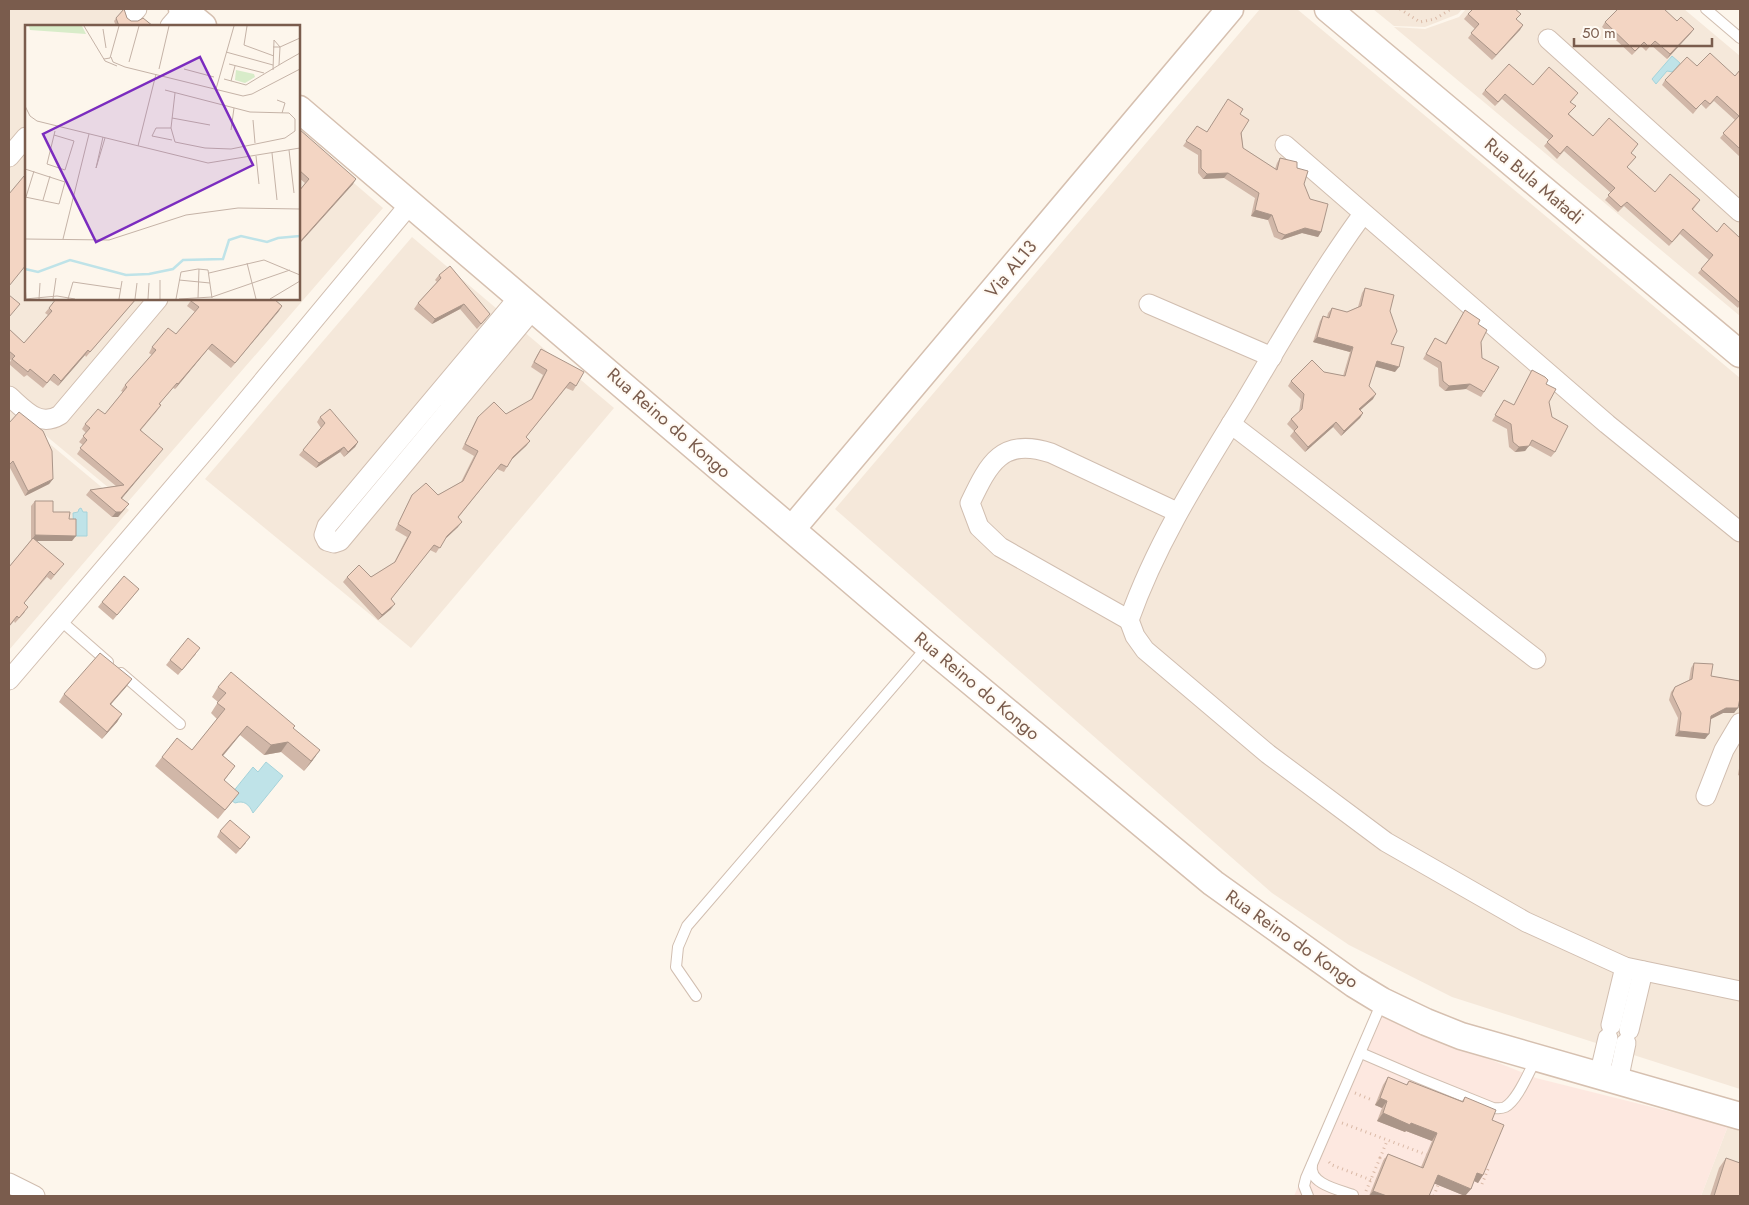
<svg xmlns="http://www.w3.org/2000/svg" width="1749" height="1205" font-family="Jost,sans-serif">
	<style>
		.residential { fill: #f5e8da }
		.commercial { fill: #fde8e0 }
		.water { fill: #bfe3e8; stroke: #a5d3da }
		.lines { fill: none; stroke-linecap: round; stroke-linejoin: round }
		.lane-casing { stroke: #d1beb0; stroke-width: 12 }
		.street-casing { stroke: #d1beb0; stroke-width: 21 }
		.secondary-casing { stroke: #d6c0b0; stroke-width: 29 }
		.path { stroke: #d9b8a5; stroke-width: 3; stroke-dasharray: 1 4; stroke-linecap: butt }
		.lane { stroke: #fff; stroke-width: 10 }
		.street { stroke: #fff; stroke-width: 19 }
		.secondary { stroke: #fff; stroke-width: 26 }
		.wall { fill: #d1b7a8 }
		.shaded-wall { fill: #aa9588 }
		.building { fill: #f3d5c3; stroke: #aa9588 }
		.labels { text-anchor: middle; stroke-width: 4; stroke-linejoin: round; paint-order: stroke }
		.street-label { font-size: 18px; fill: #7a5c4d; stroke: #fffaf3 }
		.inset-river { fill: none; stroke: #bfe3e8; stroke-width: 2.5 }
		.inset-road { fill: none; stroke: #c5b3a7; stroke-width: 1 }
		.view { fill: #7b2cbf; fill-opacity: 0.15; stroke: #7b2cbf; stroke-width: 2.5 }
		.inset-edge { fill: none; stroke: #7a5c4d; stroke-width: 2.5 }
	</style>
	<rect width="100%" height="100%" fill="#fdf6ec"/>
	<g class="residential">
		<polygon points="9,9 124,9 124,10 142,26 26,26 26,299 299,299 299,136 383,208 127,503 9,405"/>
		<polygon points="1260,9 1297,9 1740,378 1740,1089 1452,997 1349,945 1272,893 835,509"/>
		<polygon points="1373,9 1462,9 1458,14 1425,27 1394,26"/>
		<polygon points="1466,9 1684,9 1740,56 1740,316 1394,27 1425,29 1459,17"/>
		<polygon points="412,237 614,408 411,648 205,479"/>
		<polygon points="9,410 129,510 9,650"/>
		<polygon points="1728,1126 1740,1130 1740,1196 1701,1196"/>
	</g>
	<polygon class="commercial" points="1373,1012 1536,1078 1728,1126 1701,1196 1294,1196"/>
	<g class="water">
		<polygon points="1672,56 1680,63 1673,72 1667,71 1656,84 1652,79"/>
		<polygon points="81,508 83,512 87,512 87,536 74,536 73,513 78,512 79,509"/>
		<path d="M 266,762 L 283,776 L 253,813 C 249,804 244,800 235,803 L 228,798 L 253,767 L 258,772 Z"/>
	</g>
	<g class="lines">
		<defs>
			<g id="lane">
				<polyline points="1706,9 1740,38"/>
				<polyline points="60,620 108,662"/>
				<polyline points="121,673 180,724"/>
				<polyline points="696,996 676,967 678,947 687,926 927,647"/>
				<path d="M 1361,1053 L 1419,1078 L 1493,1108 C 1498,1108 1501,1109 1505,1107 C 1518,1100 1529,1071 1536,1059"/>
				<path d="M 1312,1165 C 1308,1184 1340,1190 1353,1195"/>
				<path d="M 1308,1196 L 1304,1186 L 1306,1178 C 1331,1119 1357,1061 1382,1002"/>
			</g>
			<g id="street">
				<polyline points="133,13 137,9"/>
				<polyline points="170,26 184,10"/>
				<polyline points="1548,39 1740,212"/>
				<polyline points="1285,145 1607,424 1740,532"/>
				<polyline points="9,157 26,137"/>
				<path d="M 1363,214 C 1319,274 1282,339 1244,403 C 1201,473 1157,541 1129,620 L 1135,636 L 1145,650 L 1268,754 L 1386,842 L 1526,922 L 1625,967 L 1740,991"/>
				<polyline points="519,297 327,526 324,535 327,541 334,543 340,541 534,308"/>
				<polyline points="1149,304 1272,357"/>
				<path d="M 9,396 C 24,409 39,428 60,415 L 158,299"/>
				<polyline points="1231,424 1536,659"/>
				<path d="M 1129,620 L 1000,547 L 979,527 L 970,503 C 989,463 1002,437 1051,453 L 1177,512"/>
				<polyline points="9,680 215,439 410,204"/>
				<polyline points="1706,796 1724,750 1740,723"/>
				<polyline points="1611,1025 1625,967"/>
				<polyline points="1629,1030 1643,971"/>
				<polyline points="1599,1076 1608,1038"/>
				<polyline points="1618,1081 1626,1043"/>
				<polyline points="9,1183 35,1196"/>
			</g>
			<g id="secondary">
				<polyline points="182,9 203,26"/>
				<polyline points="1328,9 1740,354"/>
				<polyline points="299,109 928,646 1213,883 1354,984 1382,1001 1426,1022 1461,1036 1740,1116"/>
				<polyline points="792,529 1230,9"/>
			</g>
		</defs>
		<use href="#lane" class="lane-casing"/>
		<use href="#street" class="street-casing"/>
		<use href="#secondary" class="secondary-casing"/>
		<g class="path">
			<polyline points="1400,9 1420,22 1435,19 1451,9"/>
			<polyline points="1355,1093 1372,1100"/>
			<polyline points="1342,1123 1430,1156"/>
			<polyline points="1380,1158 1387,1141"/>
			<polyline points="1329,1162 1332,1165 1371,1180"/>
			<polyline points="1482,1184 1488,1169 1484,1167"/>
			<polyline points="1366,1191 1380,1158 1387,1161"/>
			<polyline points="1434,1196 1439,1182"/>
		</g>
		<use href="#lane" class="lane"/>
		<use href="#street" class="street"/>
		<use href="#secondary" class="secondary"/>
	</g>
	<g class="wall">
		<polygon points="124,9 127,18 131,21 153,26 116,26 114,21"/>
		<polygon points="1468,14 1517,20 1523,25 1492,60 1468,38 1475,29 1464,19"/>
		<polygon points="1677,21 1694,29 1690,34 1667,59 1651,45 1646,51 1641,46 1632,55 1602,27 1605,22"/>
		<polygon points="1697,66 1735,76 1740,70 1740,157 1720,138 1735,120 1714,101 1706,109 1701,104 1693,114 1662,85 1665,80"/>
		<polygon points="1533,85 1575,97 1571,102 1572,110 1569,114 1593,136 1638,144 1631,153 1636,157 1627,167 1655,192 1700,200 1693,210 1717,232 1740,238 1740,305 1738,308 1698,273 1709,260 1680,234 1669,246 1624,206 1618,212 1605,200 1611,193 1564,151 1557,159 1544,146 1549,140 1502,99 1495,106 1482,94 1485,90"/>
		<polygon points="1240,114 1243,148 1275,169 1277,163 1280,158 1297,168 1304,184 1321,232 1318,237 1302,233 1281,240 1274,237 1268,220 1251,216 1255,198 1224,178 1203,179 1198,173 1198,155 1183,146 1197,126 1206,132"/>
		<polygon points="299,129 353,184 299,244 299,191 305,183 299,178"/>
		<polygon points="439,275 486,319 477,329 460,309 432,324 414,309 418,303 437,282 435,280"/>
		<polygon points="1365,288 1390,311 1391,344 1395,372 1375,366 1369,386 1373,399 1360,410 1363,413 1360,418 1341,436 1333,427 1305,452 1290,436 1294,431 1287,424 1291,419 1299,412 1301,399 1288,386 1291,381 1324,372 1343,376 1350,352 1313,342 1320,321 1323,316 1327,317 1328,313 1332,308 1347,312 1358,307 1362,293"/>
		<polygon points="136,299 86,357 85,355 58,386 50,380 43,388 27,375 24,377 9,364 11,360 9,359 9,329 24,343 48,315 45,313 49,308"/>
		<polygon points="192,299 282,306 231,368 208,349 175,389 173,388 159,404 161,405 157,411 141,430 159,454 122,498 125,509 118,517 112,517 86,495 90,490 116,486 77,454 83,445 79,442 86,433 82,429 85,424 105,414 123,392 121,391 125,385 152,355 149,353 152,347 176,334 195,312 187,306"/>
		<polygon points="1465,310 1478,324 1481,342 1484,392 1481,397 1466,389 1445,391 1439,386 1438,368 1423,359 1435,338 1445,344"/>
		<polygon points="541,349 576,386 573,391 566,388 526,437 530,441 526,446 511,460 504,472 497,469 458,518 458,527 445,539 436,553 430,550 391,599 391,609 378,620 343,582 347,577 371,577 394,563 407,537 395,530 409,501 412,495 438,495 461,482 474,456 462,449 475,422 478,417 506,414 531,400 543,375 531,367 537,355"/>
		<polygon points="1532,370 1546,384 1549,402 1555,452 1551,457 1529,445 1525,451 1515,452 1509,447 1507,429 1492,421 1504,400 1514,405 1529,376"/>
		<polygon points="320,417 358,442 355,447 344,457 340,452 316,468 299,455 321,428 317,422"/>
		<polygon points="9,423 53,479 49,484 25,496 9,466"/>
		<polygon points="35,501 53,512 69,519 72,541 37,541 60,569 51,580 47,577 24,603 25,612 15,623 14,621 9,627 9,567 31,540 31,506"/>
		<polygon points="139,589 113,620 98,607 102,602"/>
		<polygon points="196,654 178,675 166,665 170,660"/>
		<polygon points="1694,663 1711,676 1740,681 1740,704 1739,704 1734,713 1723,713 1711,719 1705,739 1675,736 1678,718 1669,700 1671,692 1675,687 1689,680 1691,668"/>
		<polygon points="132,679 126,687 111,704 122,714 117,722 102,739 59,702 64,694"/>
		<polygon points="218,687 293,728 313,760 304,771 281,752 264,755 240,735 223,756 235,766 224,781 232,802 218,819 155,766 162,757 192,750 217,719 211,713 218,702 212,697"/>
		<polygon points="1740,762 1740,776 1738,775"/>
		<polygon points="220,831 246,843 236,854 217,837"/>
		<polygon points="1388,1077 1406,1085 1409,1081 1462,1101 1465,1097 1492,1120 1483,1175 1478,1183 1474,1181 1471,1189 1465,1196 1434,1183 1429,1196 1369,1196 1383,1161 1388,1154 1421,1167 1432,1141 1406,1131 1405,1132 1377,1121 1382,1108 1375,1105 1383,1085"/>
		<polygon points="1726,1158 1740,1196 1710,1196 1719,1168"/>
	</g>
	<g class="shaded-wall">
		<polygon points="1523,25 1520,30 1492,60 1496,55"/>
		<polygon points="1694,29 1690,34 1667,59 1670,54"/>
		<polygon points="1228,173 1224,178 1203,179 1207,174"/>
		<polygon points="356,179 353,184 299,244 299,243"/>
		<polygon points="1255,210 1272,215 1268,220 1251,216"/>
		<polygon points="1305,228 1321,232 1318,237 1302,233 1281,240 1285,235"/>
		<polygon points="464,304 460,309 432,324 435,319"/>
		<polygon points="282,306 279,311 231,368 235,363"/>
		<polygon points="1317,337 1353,347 1350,352 1313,342"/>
		<polygon points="212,344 208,349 175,389 178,384"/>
		<polygon points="88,350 85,355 58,386 61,381"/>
		<polygon points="1377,361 1399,367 1395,372 1373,366"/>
		<polygon points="1470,384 1466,389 1445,391 1449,386"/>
		<polygon points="1376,394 1373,399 1356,414 1359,409"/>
		<polygon points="1363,413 1360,418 1341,436 1344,431"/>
		<polygon points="1336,422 1333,427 1305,452 1308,447"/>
		<polygon points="530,441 526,446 509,462 513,457"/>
		<polygon points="358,442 355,447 344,457 348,452"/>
		<polygon points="1529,446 1525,451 1515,452 1519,447"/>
		<polygon points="344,447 340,452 316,468 319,463"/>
		<polygon points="163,449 159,454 118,503 121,498"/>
		<polygon points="53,479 49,484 25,496 28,491"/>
		<polygon points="129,504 118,517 112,517 116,512"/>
		<polygon points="462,522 458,527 443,541 447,536"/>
		<polygon points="35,535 76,536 72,541 31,541"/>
		<polygon points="395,604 391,609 378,620 382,615"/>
		<polygon points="132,679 126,687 105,711 110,704"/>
		<polygon points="1726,708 1738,708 1734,713 1723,713 1707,721 1711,716"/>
		<polygon points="122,714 117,722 102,739 107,732"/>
		<polygon points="247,726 240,735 215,765 222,755"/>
		<polygon points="1679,731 1709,734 1705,739 1675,736"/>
		<polygon points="288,742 281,752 264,755 271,745"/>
		<polygon points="320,750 313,760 304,771 311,761"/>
		<polygon points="1380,1098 1387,1101 1382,1108 1375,1105"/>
		<polygon points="1383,1113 1411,1123 1437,1133 1432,1141 1406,1131 1405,1132 1377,1121"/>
		<polygon points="1477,1173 1483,1175 1478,1183 1472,1180"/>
		<polygon points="1438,1175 1471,1189 1465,1196 1433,1183"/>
		<polygon points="1373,1191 1387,1196 1369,1196"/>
	</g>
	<g class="building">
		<polygon points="124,9 127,18 131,21 138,21 143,18 153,26 119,26 116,18"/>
		<polygon points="1473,9 1515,9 1521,14 1516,19 1523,25 1496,55 1471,33 1479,24 1468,14"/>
		<polygon points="1618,9 1664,9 1677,21 1681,17 1694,29 1670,54 1655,41 1649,47 1644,42 1635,51 1605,22"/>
		<polygon points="1710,53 1735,76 1740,70 1740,149 1723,133 1739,116 1717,96 1710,104 1705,100 1696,109 1665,80 1687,57 1697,66"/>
		<polygon points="1509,64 1533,85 1549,67 1578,93 1570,102 1576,106 1568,114 1593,136 1609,118 1638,144 1631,153 1636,157 1627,167 1655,192 1670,174 1700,200 1692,209 1717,232 1724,223 1740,238 1740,303 1701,269 1713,255 1683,229 1672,242 1627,202 1621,207 1608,195 1615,188 1567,146 1560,154 1547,142 1553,136 1505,94 1498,102 1485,90"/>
		<polygon points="1228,99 1243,109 1240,114 1249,120 1241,133 1243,148 1277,170 1280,158 1297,162 1297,168 1308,171 1304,184 1310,199 1328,204 1321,232 1305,228 1285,235 1278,232 1272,215 1255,210 1259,193 1228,173 1207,174 1201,168 1201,150 1186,141 1197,126 1207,132"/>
		<polygon points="299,129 356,179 299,243 299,191 309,179 299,170"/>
		<polygon points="24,176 26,177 26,255 25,256 26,257 26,265 9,286 9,194"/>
		<polygon points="450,266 490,314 481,324 464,304 435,319 418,303 441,278 439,275"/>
		<polygon points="1365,288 1394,295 1390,311 1397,331 1391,344 1404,347 1399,367 1377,361 1369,386 1376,394 1359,409 1363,413 1344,431 1336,422 1308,447 1294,431 1298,427 1291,419 1302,409 1304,394 1291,381 1312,360 1324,372 1345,376 1353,347 1317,337 1323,316 1329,318 1332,308 1347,312 1361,306"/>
		<polygon points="9,295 20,304 9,317"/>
		<polygon points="56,299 136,299 90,352 88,350 61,381 54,374 47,383 30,369 28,372 12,359 15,356 9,351 9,329 24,343 52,311 49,308"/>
		<polygon points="192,299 274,299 282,306 235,363 212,344 178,384 177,383 159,404 161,405 140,430 163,449 121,498 129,504 121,512 116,512 90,490 124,485 80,448 87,440 83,436 90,428 85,424 98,409 105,414 127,387 125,385 156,350 152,347 168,328 176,334 199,307 191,301"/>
		<polygon points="1465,310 1480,320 1478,324 1487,330 1481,342 1482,358 1499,367 1484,392 1470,384 1449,386 1443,381 1441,362 1426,354 1435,338 1446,344"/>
		<polygon points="541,349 584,372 576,386 570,382 526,437 530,441 513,457 507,467 501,464 458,517 462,522 447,536 440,548 434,545 391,599 395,604 382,615 347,577 359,565 371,577 395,562 411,532 398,524 412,495 426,483 438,495 463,481 478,451 465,444 478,417 494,402 506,414 532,399 547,370 534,362"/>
		<polygon points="1532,370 1545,377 1548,380 1546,384 1556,389 1549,402 1552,417 1568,426 1555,452 1532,440 1529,446 1519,447 1513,442 1511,424 1495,415 1504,400 1514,405"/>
		<polygon points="330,409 358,442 348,452 344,447 319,463 303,450 325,423 320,417"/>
		<polygon points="19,412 43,431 52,451 53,479 28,491 13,461 9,465 9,423"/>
		<polygon points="35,501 53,501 53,512 70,512 69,519 76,519 76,536 35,535"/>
		<polygon points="33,538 64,564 54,575 50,571 24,603 28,607 19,618 17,616 9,626 9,567"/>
		<polygon points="124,576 139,589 117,615 102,602"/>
		<polygon points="188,638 200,648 182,670 170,660"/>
		<polygon points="100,653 132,679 110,704 122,714 107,732 64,694"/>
		<polygon points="1694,663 1713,664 1711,676 1740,681 1740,698 1738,708 1726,708 1711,716 1709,734 1679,731 1681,713 1672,694 1675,687 1692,679"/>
		<polygon points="231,672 295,726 293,728 320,750 311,761 288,742 271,745 247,726 222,755 235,766 224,780 239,793 225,810 162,757 177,738 192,750 225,709 217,703 226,693 218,687"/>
		<polygon points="230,820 250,837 240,849 220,831"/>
		<polygon points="1388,1077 1407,1085 1409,1081 1463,1102 1465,1097 1496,1110 1492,1120 1504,1125 1483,1175 1477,1173 1471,1189 1438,1175 1429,1196 1387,1196 1373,1191 1388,1154 1423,1168 1437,1133 1411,1123 1410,1125 1383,1113 1387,1101 1380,1098"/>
		<polygon points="1726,1158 1740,1163 1740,1196 1714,1196"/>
	</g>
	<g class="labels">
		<g class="street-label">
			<text transform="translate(1534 181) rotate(40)" y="6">Rua Bula Matadi</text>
			<text transform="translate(1011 269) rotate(-50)" y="6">Via AL13</text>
			<text transform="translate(669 423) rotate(41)" y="6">Rua Reino do Kongo</text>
			<text transform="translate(977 686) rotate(40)" y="6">Rua Reino do Kongo</text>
			<text transform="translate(1292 939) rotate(35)" y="6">Rua Reino do Kongo</text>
		</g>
	</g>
	<g transform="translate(25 25)">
		<rect width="275" height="275" fill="#fdf6ec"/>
		<path d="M 4,1 L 57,1 L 61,9 L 5,5 ZM 211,45 L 229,49 L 230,52 L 220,58 L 210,55 Z" fill="#d8ecc9"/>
		<path class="inset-river" d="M 0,244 L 13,247 L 45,235 L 101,250 L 124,249 L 148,244 L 158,235 L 198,234 L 204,215 L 216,211 L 242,217 L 253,213 L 275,211"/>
		<path class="inset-road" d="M 59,1 L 80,36 L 92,41M 222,1 L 219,20 L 249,31M 78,4 L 81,23M 248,22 L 255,22 L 275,13M 201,27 L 248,40M 86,32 L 88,37 L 100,42 L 218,71 L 227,69 L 275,44M 79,34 L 85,33 L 94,1M 104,37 L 114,1M 259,37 L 275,28M 204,39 L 239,48M 134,44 L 144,1M 159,44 L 189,52M 248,45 L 249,15 L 255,22 L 254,40M 199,54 L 221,60 L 259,37M 206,56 L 210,41M 191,64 L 209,1M 140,65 L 225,87 L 264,88 L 270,94 L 270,106 L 260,113 L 206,124 L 180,123 L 150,117 L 146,103 L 150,68M 252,75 L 260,78 L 257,88M 0,81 L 5,91 L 12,96 L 183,138 L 275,123M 147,93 L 185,100M 228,95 L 230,118M 146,103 L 131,103 L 127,111 L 147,115M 206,105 L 209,83M 29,110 L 49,116 L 40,145 L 22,139 L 30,106M 78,112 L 71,143 L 80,113M 113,121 L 131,49M 264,125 L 269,168M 247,128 L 252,175M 231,131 L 234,159M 0,144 L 40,157 L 34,179 L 0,172M 1,172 L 9,146M 18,175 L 25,151M 0,214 L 84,215 L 161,190 L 213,183 L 275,184M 38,214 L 64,109M 222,238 L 231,274M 184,248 L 239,235 L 275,250M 154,255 L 185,258M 0,259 L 1,274M 173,273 L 174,244M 0,274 L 32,271 L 50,274M 14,274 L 15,258M 28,274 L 31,253M 43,274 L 48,257 L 96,264M 94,274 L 97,256M 110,274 L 112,258M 123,274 L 124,258M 135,274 L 135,255M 151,274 L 156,247 L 173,244 L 183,245 L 187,273M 154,274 L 187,272 L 265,245M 245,274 L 275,256"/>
		<path class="view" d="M 175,32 L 228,140 L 71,217 L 18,109 Z"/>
		<rect width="275" height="275" class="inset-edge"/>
	</g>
	<rect width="1749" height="1205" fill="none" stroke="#7a5c4d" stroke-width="20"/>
	<path d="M1574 38v8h138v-8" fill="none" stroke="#7a5c4d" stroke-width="2.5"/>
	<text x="1582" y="38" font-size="15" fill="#7a5c4d" stroke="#fffaf3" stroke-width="4" paint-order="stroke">50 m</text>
</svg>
